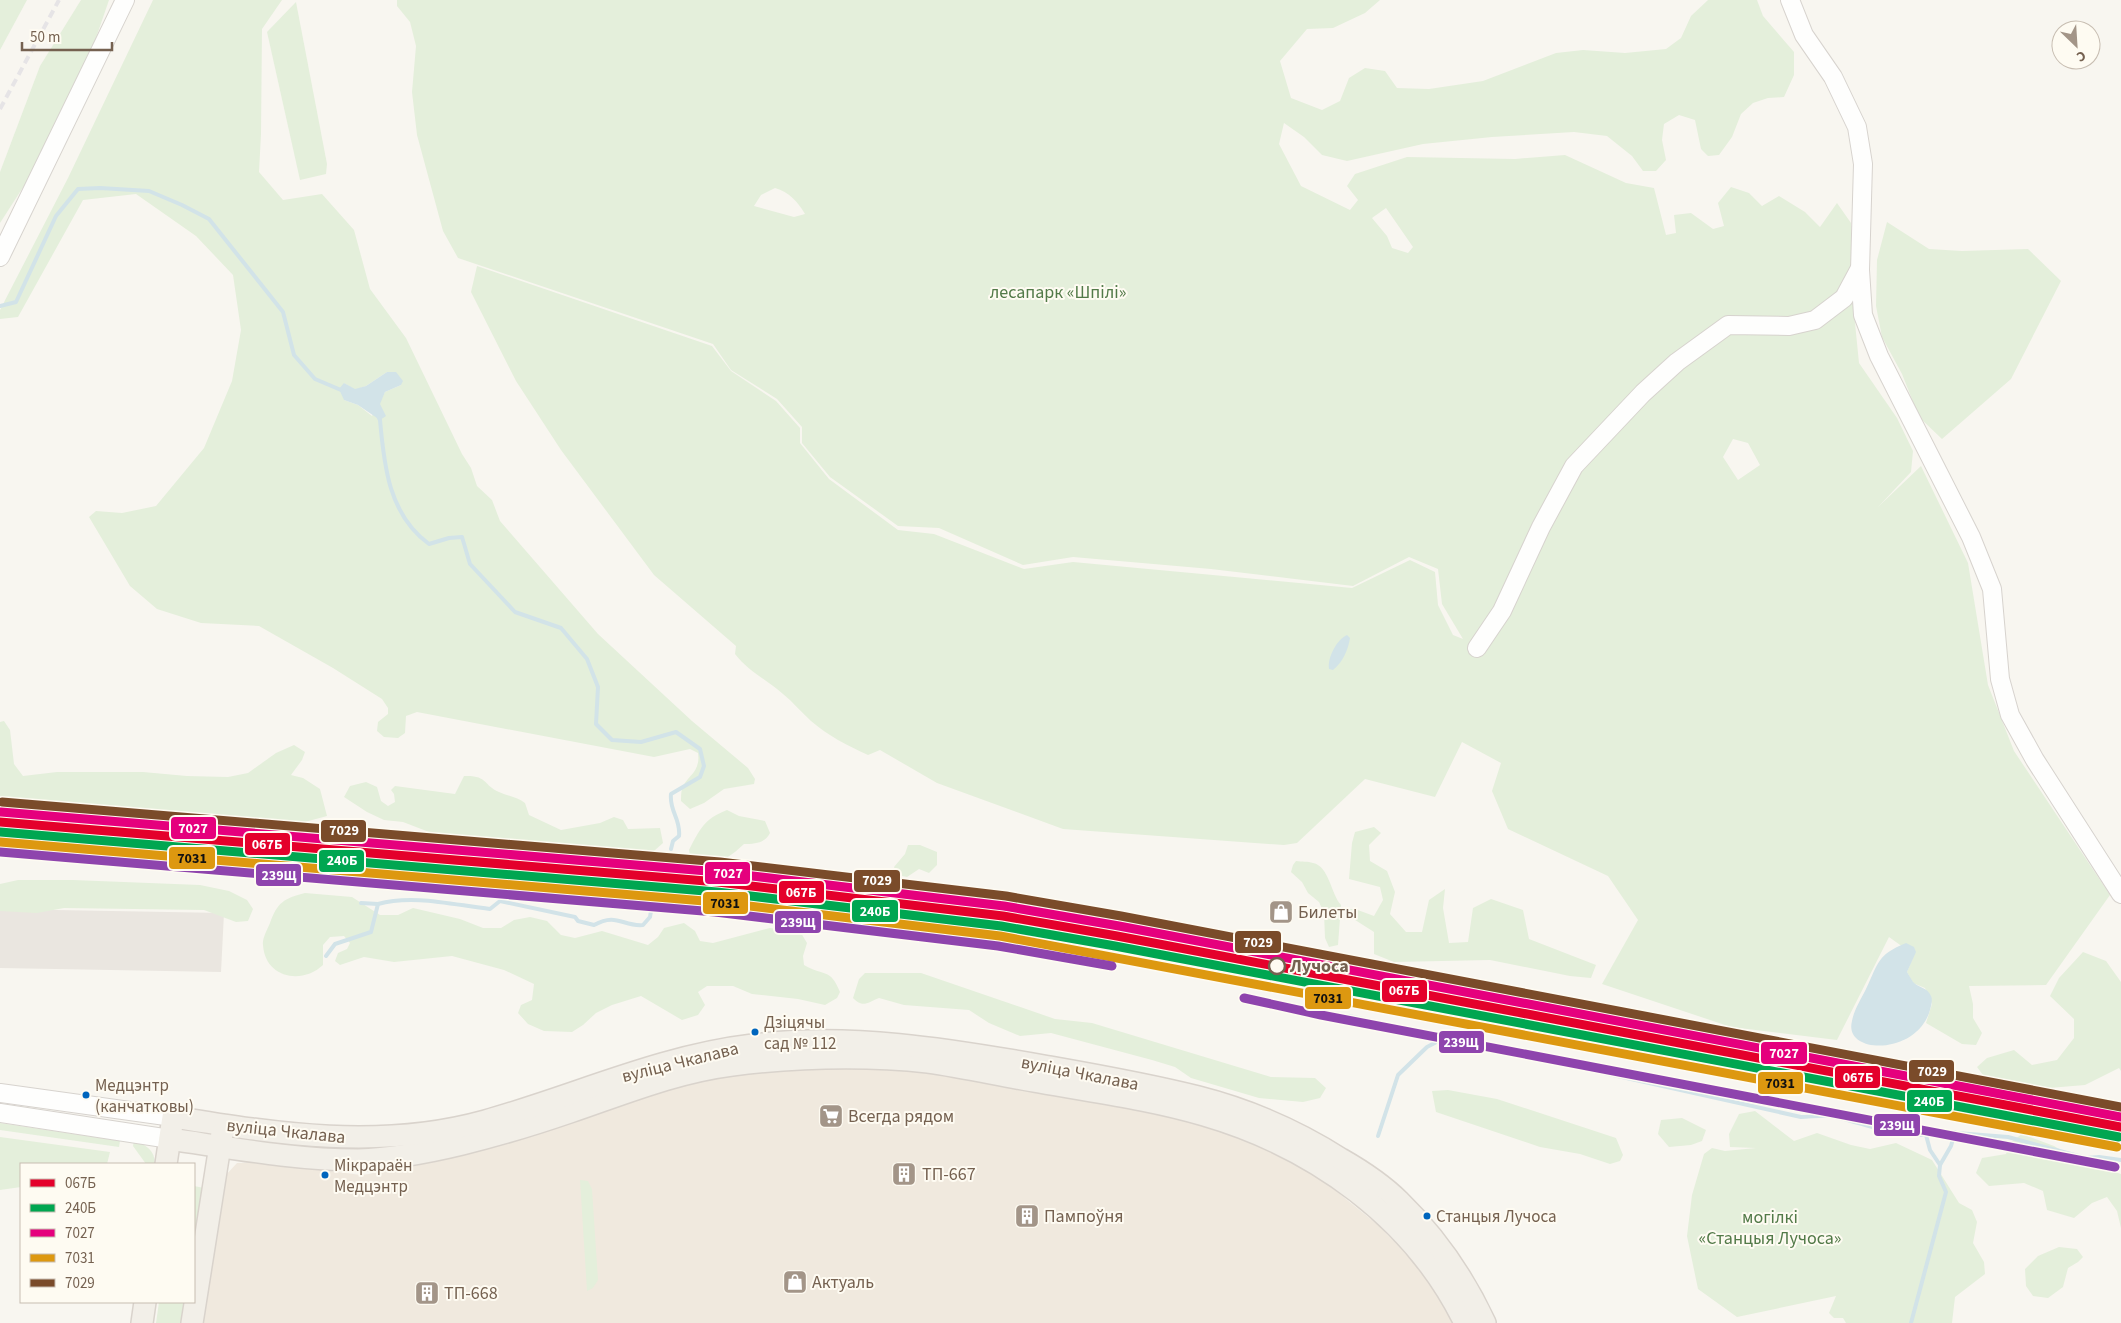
<svg xmlns="http://www.w3.org/2000/svg" width="2121" height="1323" font-family="'Source Sans 3',sans-serif">
	<style>
		.residential { fill: #f0e9de }
		.industrial { fill: #eae6e0 }
		.green { fill: #e4efdb; fill-rule: evenodd }
		.water { fill: #d2e3e8 }
		.lines { fill: none; stroke-linecap: round; stroke-linejoin: round }
		.stream { stroke: #d2e3e8; stroke-width: 4 }
		.minor-casing { stroke: #d7d3ce; stroke-width: 20 }
		.major-casing { stroke: #d9d3cc; stroke-width: 24 }
		.minor { stroke: #fefefd; stroke-width: 18 }
		.major { stroke: #f2efe8; stroke-width: 21 }
		.rail { stroke: #e6e4e6; stroke-width: 4; stroke-dasharray: 8 5; stroke-linecap: butt }
		.rail-1-casing { stroke: #fefbf2; stroke-width: 12 }
		.rail-2-casing { stroke: #fefbf2; stroke-width: 12 }
		.rail-3-casing { stroke: #fefbf2; stroke-width: 12 }
		.rail-4-casing { stroke: #fefbf2; stroke-width: 12 }
		.rail-5-casing { stroke: #fefbf2; stroke-width: 12 }
		.rail-6-casing { stroke: #fefbf2; stroke-width: 12 }
		.rail-1 { stroke: #e4002b; stroke-width: 9 }
		.rail-2 { stroke: #00a651; stroke-width: 9 }
		.rail-3 { stroke: #e5007d; stroke-width: 9 }
		.rail-4 { stroke: #dd9810; stroke-width: 9 }
		.rail-5 { stroke: #7a4b2a; stroke-width: 9 }
		.rail-6 { stroke: #8e44ad; stroke-width: 9 }
		.stop-dot { fill: #fefbf2; stroke: #756150; stroke-width: 2.5 }
		.bus-dot { fill: #0065bd; stroke: #fefbf2; stroke-width: 2 }
		.labels { text-anchor: middle; stroke-width: 4; stroke-linejoin: round; paint-order: stroke }
		.bus-label { font-size: 17px; fill: #756150; stroke: #fefbf2; text-anchor: start }
		.park-label { font-size: 18px; fill: #527a48; stroke: #fefbf2 }
		.poi-label { font-size: 18px; fill: #756150; stroke: #fefbf2; text-anchor: start }
		.stop-label { font-size: 18px; font-weight: bold; fill: #756150; stroke: #fefbf2; text-anchor: start }
		.street-label { font-size: 18px; fill: #756150; stroke: #fefbf2 }
		.line-badge { stroke: #fefbf2; stroke-width: 2 }
		.badge-label { font-size: 14px; text-anchor: middle; font-weight: bold; fill: #fff }
		.pale-badge-label { font-size: 14px; text-anchor: middle; font-weight: bold; fill: #111 }
	</style>
	<rect width="100%" height="100%" fill="#f8f6f0"/>
	<polygon class="residential" points="848,1068 922,1072 1168,1115 1210,1125 1258,1144 1315,1174 1378,1225 1409,1257 1430,1284 1447,1307 1455,1323 203,1323 225,1176 237,1163 260,1162 361,1175 369,1174 476,1148 664,1089 712,1079 759,1072"/>
	<polygon class="industrial" points="0,909 224,913 221,972 0,968"/>
	<g class="green">
		<polygon points="0,0 27,0 0,50"/>
		<polygon points="81,0 109,0 85,70 38,164 0,223 0,172 40,66"/>
		<path d="M 153,0 L 282,0 L 262,29 L 261,134 L 259,172 L 283,200 L 322,194 L 354,230 L 370,289 L 406,338 L 462,454 L 471,468 L 477,486 L 492,500 L 500,521 L 598,634 L 692,721 L 748,768 L 755,779 L 754,784 L 724,789 L 704,803 L 690,809 L 681,801 C 681,798 681,792 682,789 C 686,776 701,773 698,753 L 690,749 L 654,757 L 417,712 L 406,716 L 405,733 L 398,738 L 384,737 L 377,731 L 378,722 L 388,714 L 388,708 L 382,699 L 333,668 L 259,626 L 201,623 L 157,609 L 130,586 L 89,517 L 96,511 L 122,513 L 156,506 L 204,448 L 232,381 L 241,330 L 233,275 L 196,236 L 136,194 L 83,200 L 18,317 L 0,319 L 0,310 L 68,178 ZM 387,372 L 401,385 L 385,392 L 372,416 L 358,405 L 344,400 L 344,383 L 355,390 L 366,386 Z"/>
		<path d="M 397,0 L 1380,0 L 1365,13 L 1333,28 L 1307,29 L 1280,61 L 1291,98 L 1322,110 L 1340,101 L 1349,78 L 1365,68 L 1385,71 L 1397,88 L 1429,89 L 1483,81 L 1556,53 L 1583,50 L 1625,53 L 1666,49 L 1681,38 L 1691,16 L 1708,0 L 1757,0 L 1763,16 L 1794,52 L 1794,75 L 1784,97 L 1768,98 L 1753,103 L 1741,114 L 1732,137 L 1719,155 L 1708,156 L 1701,149 L 1695,120 L 1679,115 L 1664,124 L 1662,140 L 1666,160 L 1656,171 L 1643,171 L 1632,156 L 1607,136 L 1574,132 L 1492,137 L 1423,144 L 1347,161 L 1322,155 L 1304,137 L 1284,123 L 1279,144 L 1301,186 L 1350,210 L 1358,200 L 1347,186 L 1355,174 L 1407,157 L 1515,159 L 1565,155 L 1626,183 L 1654,188 L 1666,235 L 1676,233 L 1674,215 L 1691,213 L 1713,229 L 1724,226 L 1718,203 L 1731,187 L 1749,193 L 1762,206 L 1779,196 L 1805,212 L 1820,227 L 1837,203 L 1851,223 L 1854,313 L 1859,363 L 1897,418 L 1913,451 L 1911,472 L 1878,507 L 1921,466 L 1968,563 L 1988,685 L 2014,751 L 2110,895 L 2046,985 L 1969,986 L 1973,1004 L 1973,1018 L 1982,1033 L 1976,1045 L 1962,1044 L 1926,1023 L 1932,1004 L 1925,988 L 1913,983 L 1907,972 L 1914,955 L 1889,937 L 1837,1040 L 1731,1027 L 1602,984 L 1638,920 L 1608,876 L 1508,829 L 1492,791 L 1501,763 L 1462,742 L 1435,797 L 1365,779 L 1297,843 L 1284,845 L 1063,829 L 937,783 L 880,750 L 868,755 C 848,746 827,735 811,721 C 801,712 793,702 783,694 C 766,679 749,672 735,654 L 736,646 L 654,575 L 561,450 L 516,381 L 471,292 L 477,266 L 712,346 L 731,371 L 776,401 L 800,428 L 800,443 L 829,479 L 898,530 L 934,534 L 1024,569 L 1073,562 L 1352,588 L 1410,560 L 1435,572 L 1438,605 L 1453,635 L 1463,639 L 1442,604 L 1438,569 L 1409,557 L 1353,586 L 1211,569 L 1073,557 L 1023,565 L 939,528 L 898,526 L 830,477 L 802,443 L 802,427 L 777,399 L 731,370 L 713,344 L 458,258 L 443,231 L 417,135 L 412,92 L 416,46 L 410,22 L 397,6 ZM 775,188 C 789,192 798,202 805,214 L 794,217 L 754,206 L 761,195 ZM 1386,208 L 1413,247 L 1408,253 L 1392,248 L 1387,236 L 1372,218 ZM 1733,439 L 1748,443 L 1760,465 L 1738,480 L 1723,457 Z"/>
		<polygon points="296,2 327,164 326,174 300,180 267,32"/>
		<polygon points="1887,222 1929,249 1962,251 2028,249 2061,281 2011,379 1942,439 1919,417 1902,374 1882,337 1876,306 1877,260"/>
		<polygon points="4,721 10,730 14,764 23,776 57,772 143,772 187,776 228,777 248,773 276,753 294,745 305,752 302,760 291,775 303,778 320,789 327,816 279,829 194,824 142,809 100,811 53,801 28,804 0,798 0,722"/>
		<path d="M 464,776 C 488,775 483,785 499,792 C 508,796 517,797 525,803 L 529,815 L 561,830 L 600,823 L 614,817 L 623,820 L 628,829 L 660,828 L 663,843 L 654,851 L 620,854 L 572,846 L 474,842 L 429,832 L 403,822 L 384,820 L 367,812 L 344,797 L 350,786 L 366,782 L 377,787 L 381,801 L 388,806 L 395,802 L 394,794 L 391,790 L 395,786 L 455,794 Z"/>
		<path d="M 727,810 L 739,816 L 765,821 L 770,833 C 765,843 755,844 744,844 C 727,860 712,870 690,856 L 689,850 C 700,829 704,819 727,810 Z"/>
		<polygon points="1374,827 1381,833 1369,845 1370,861 1387,871 1395,892 1390,914 1406,932 1422,932 1429,900 1445,889 1443,908 1449,943 1468,942 1473,908 1491,899 1523,910 1529,939 1596,965 1591,978 1570,976 1490,960 1394,962 1374,954 1374,932 1352,918 1350,909 1355,909 1374,916 1383,900 1380,887 1349,879 1352,843 1355,832"/>
		<polygon points="908,845 920,845 937,852 937,865 929,873 919,869 907,877 897,875 894,867 905,854"/>
		<path d="M 1296,861 C 1302,862 1308,861 1313,863 C 1329,866 1331,894 1341,905 L 1338,945 L 1329,947 L 1325,938 L 1324,913 L 1319,902 L 1308,893 L 1302,882 L 1291,872 L 1293,865 Z"/>
		<polygon points="18,880 73,880 200,885 229,891 247,900 253,909 248,921 236,922 204,910 64,908 37,913 0,911 0,884"/>
		<path d="M 305,893 L 352,897 L 380,915 L 398,915 L 413,908 L 460,919 L 483,928 L 501,928 L 514,920 L 530,917 L 547,921 L 561,935 L 575,938 L 602,931 L 648,945 L 658,937 L 664,928 L 684,923 L 695,931 L 700,941 L 713,943 L 770,928 L 801,933 L 807,943 L 803,956 L 804,965 C 824,977 830,967 840,992 L 837,998 L 825,1005 L 798,999 L 752,994 L 733,986 L 707,986 L 698,992 L 705,1005 L 698,1015 L 682,1020 L 641,996 L 612,1005 L 596,1013 L 583,1025 L 572,1032 L 544,1031 L 528,1024 L 518,1013 L 521,1005 L 532,1000 L 534,984 L 504,970 L 452,956 L 394,962 L 364,957 L 340,965 L 335,961 L 338,953 L 347,949 L 350,943 L 344,936 L 330,937 L 323,945 L 323,965 C 302,985 265,978 263,945 C 262,939 267,930 270,923 C 277,903 284,898 305,893 Z"/>
		<polygon points="2083,952 2106,961 2121,982 2121,1071 2119,1068 2085,1085 2037,1089 2006,1086 1986,1079 1977,1067 1987,1058 2014,1050 2032,1065 2057,1060 2074,1038 2074,1019 2050,996 2059,978"/>
		<path d="M 865,973 L 921,973 L 1055,1019 L 1092,1023 L 1271,1077 L 1315,1078 L 1326,1088 L 1320,1098 L 1303,1102 L 1259,1098 L 1191,1078 L 1175,1067 L 1152,1060 L 1051,1033 L 1020,1036 L 989,1023 L 969,1010 L 904,1005 L 879,998 C 867,1003 863,1008 853,998 L 859,979 Z"/>
		<polygon points="1448,1090 1497,1099 1616,1138 1623,1155 1620,1161 1610,1164 1580,1154 1540,1147 1436,1112 1432,1091"/>
		<polygon points="1755,1111 1794,1141 1817,1133 1851,1145 1870,1149 1896,1143 1932,1160 1959,1203 1972,1210 1977,1222 1973,1243 1984,1262 1985,1274 1955,1297 1952,1323 1846,1323 1843,1318 1834,1318 1829,1313 1836,1296 1737,1317 1698,1289 1687,1236 1692,1195 1704,1154 1712,1148 1725,1151 1756,1148 1730,1147 1729,1134 1739,1114"/>
		<polygon points="1682,1118 1706,1130 1702,1141 1691,1145 1669,1147 1658,1134 1661,1120"/>
		<polygon points="0,1123 120,1141 119,1147 0,1130"/>
		<polygon points="2022,1134 2054,1146 2076,1159 2121,1174 2121,1228 2117,1211 2107,1197 2092,1203 2074,1218 2047,1210 2043,1191 2024,1183 1989,1186 1976,1173 1982,1158 2006,1154 2011,1142"/>
		<polygon points="0,1137 110,1152 107,1164 21,1164 21,1187 0,1190"/>
		<path d="M 134,1141 C 146,1144 155,1151 155,1164 L 146,1164 L 133,1146 Z"/>
		<polygon points="580,1180 588,1181 592,1189 598,1280 593,1288 587,1291"/>
		<polygon points="194,1186 204,1188 194,1253"/>
		<polygon points="2059,1247 2077,1249 2083,1257 2078,1262 2068,1268 2063,1287 2048,1298 2033,1296 2026,1286 2025,1269 2038,1256"/>
		<polygon points="159,1302 186,1302 183,1323 156,1323"/>
	</g>
	<g class="water">
		<polygon points="387,372 396,372 403,381 401,385 385,392 380,404 386,416 380,420 358,405 344,400 339,389 344,383 355,389 366,386"/>
		<path d="M 1347,635 L 1350,638 C 1348,650 1343,662 1333,670 L 1329,669 C 1327,658 1337,639 1347,635 Z"/>
		<path d="M 1906,943 L 1914,947 L 1916,952 L 1907,972 C 1909,975 1911,979 1913,982 C 1919,988 1927,987 1931,996 C 1933,1000 1931,1006 1930,1010 C 1917,1056 1843,1055 1852,1021 C 1854,1010 1861,999 1866,989 C 1879,962 1877,955 1906,943 Z"/>
	</g>
	<g class="lines">
		<g class="stream">
			<polyline points="0,306 16,302 56,216 78,189 100,188 149,191 182,205 209,219 283,312 294,355 315,379 341,390"/>
			<path d="M 378,416 L 380,420 C 384,466 389,515 429,544 L 449,538 L 462,537 L 470,564 L 515,612 L 561,628 L 587,659 L 598,687 L 596,724 L 612,740 L 641,742 L 676,732 L 700,749 L 704,766 L 700,777 L 671,794 C 669,811 681,819 679,836 L 673,841 L 671,849"/>
			<polyline points="361,903 378,904"/>
			<path d="M 326,956 L 335,944 L 371,932 L 378,904 C 413,894 454,905 490,909 L 500,901 L 575,917 L 578,921 L 594,925 C 617,912 623,927 643,925 L 650,917 L 651,911"/>
			<path d="M 1349,1016 L 1801,1117 C 1810,1117 1820,1115 1829,1116 C 1852,1118 1914,1146 1931,1131 L 2008,1137 L 2086,1158 L 2099,1157 L 2121,1160"/>
			<polyline points="1378,1136 1398,1075 1427,1047 1444,1038"/>
			<polyline points="1940,1165 1951,1146 1955,1132"/>
			<polyline points="1911,1323 1946,1192 1939,1176 1940,1165 1930,1150 1926,1135"/>
		</g>
		<defs>
			<g id="minor">
				<polyline points="1790,0 1804,35 1833,77 1857,127 1863,164 1860,270 1863,315 1879,356 1971,537 1992,589 2000,679 2010,715 2035,760 2121,894"/>
				<polyline points="0,257 125,0"/>
				<polyline points="1477,648 1502,611 1541,527 1574,466 1643,393 1677,362 1728,325 1789,326 1815,320 1844,298 1859,270"/>
				<polyline points="0,1093 173,1117"/>
				<polyline points="0,1113 170,1139"/>
			</g>
			<g id="major">
				<path d="M 170,1139 C 232,1148 296,1160 358,1160 C 393,1159 429,1152 462,1144 C 499,1135 535,1124 570,1112 C 623,1094 676,1072 732,1065 C 797,1057 863,1055 928,1062 C 965,1067 1002,1076 1039,1082 C 1094,1092 1150,1099 1204,1115 C 1314,1147 1414,1218 1465,1323"/>
				<path d="M 166,1164 L 173,1117 C 279,1134 380,1150 485,1121 C 575,1096 659,1056 753,1045 C 850,1033 948,1049 1044,1066 C 1095,1075 1147,1084 1198,1097 C 1249,1110 1297,1131 1341,1159 C 1362,1171 1382,1184 1399,1201 C 1435,1236 1464,1278 1485,1323"/>
				<polyline points="142,1323 145,1302"/>
				<polyline points="192,1323 222,1133"/>
			</g>
		</defs>
		<use href="#minor" class="minor-casing"/>
		<use href="#major" class="major-casing"/>
		<use href="#minor" class="minor"/>
		<use href="#major" class="major"/>
		<g class="rail">
			<polyline points="0,109 59,0"/>
			<path d="M 0,856 C 57,843 114,843 173,843 C 408,861 645,878 879,905 C 1004,919 1127,945 1250,969"/>
			<polyline points="1354,969 1565,1010"/>
		</g>
		<defs>
			<polyline id="rail-1" points="0,822 718,882 1003,916 1117,936 2121,1127"/>
			<polyline id="rail-2" points="0,832 717,892 1001,926 1115,946 2119,1137"/>
			<polyline id="rail-3" points="1,812 719,872 1004,906 1119,926 2121,1117"/>
			<polyline id="rail-4" points="0,842 716,902 1000,936 2117,1147"/>
			<polyline id="rail-5" points="2,802 720,862 1006,896 1121,916 2121,1107"/>
			<g id="rail-6">
				<polyline points="0,852 715,912 998,946 1112,966"/>
				<polyline points="1244,998 1321,1015 2115,1167"/>
			</g>
		</defs>
		<use href="#rail-1" class="rail-1-casing"/>
		<use href="#rail-2" class="rail-2-casing"/>
		<use href="#rail-3" class="rail-3-casing"/>
		<use href="#rail-4" class="rail-4-casing"/>
		<use href="#rail-5" class="rail-5-casing"/>
		<use href="#rail-6" class="rail-6-casing"/>
		<use href="#rail-1" class="rail-1"/>
		<use href="#rail-2" class="rail-2"/>
		<use href="#rail-3" class="rail-3"/>
		<use href="#rail-4" class="rail-4"/>
		<use href="#rail-5" class="rail-5"/>
		<use href="#rail-6" class="rail-6"/>
	</g>
	<defs>
		<symbol id="shop-square" viewBox="-11 -11 22 22"><rect x="-9" y="-9" width="18" height="18" rx="4" fill="#a39588" stroke="#fefbf2"/><path d="M-5-2.5h2.3a2.7 3.5 0 0 1 5.4 0H5L5.5 6h-11ZM-1.5-2.5h3a1.5 2.3 0 0 0-3 0Z" fill="#fff"/></symbol>
		<symbol id="supermarket-square" viewBox="-11 -11 22 22"><rect x="-9" y="-9" width="18" height="18" rx="4" fill="#a39588" stroke="#fefbf2"/><path d="M-6-5.5h2.5l.6 2H6L4.5 2H-2.5L-4.4-4H-6ZM-1.5 3.2a1.3 1.3 0 1 0 .1 0ZM3 3.2a1.3 1.3 0 1 0 .1 0Z" fill="#fff"/></symbol>
		<symbol id="building-square" viewBox="-11 -11 22 22"><rect x="-9" y="-9" width="18" height="18" rx="4" fill="#a39588" stroke="#fefbf2"/><path d="M-4-6H4V6H1V3H-1V6H-4ZM-2.5-4.3h1.7v1.8h-1.7ZM.8-4.3h1.7v1.8H.8ZM-2.5-1h1.7V.8h-1.7ZM.8-1h1.7V.8H.8Z" fill="#fff"/></symbol>
	</defs>
	<g fill-rule="evenodd">
		<use href="#shop-square" x="1267" y="898" width="28" height="28"/>
		<use href="#supermarket-square" x="817" y="1102" width="28" height="28"/>
		<use href="#building-square" x="890" y="1160" width="28" height="28"/>
		<use href="#building-square" x="1013" y="1202" width="28" height="28"/>
		<use href="#shop-square" x="781" y="1268" width="28" height="28"/>
		<use href="#building-square" x="413" y="1279" width="28" height="28"/>
	</g>
	<circle class="stop-dot" cx="1277" cy="966" r="8"/>
	<g class="bus-dot">
		<circle cx="755" cy="1032" r="4.5"/>
		<circle cx="86" cy="1095" r="4.5"/>
		<circle cx="325" cy="1175" r="4.5"/>
		<circle cx="1427" cy="1216" r="4.5"/>
	</g>
	<g class="labels">
		<g class="bus-label">
			<text x="764" y="1028">Дзіцячы<tspan x="764" dy="21">сад № 112</tspan></text>
			<text x="95" y="1091">Медцэнтр<tspan x="95" dy="21">(канчатковы)</tspan></text>
			<text x="334" y="1171">Мікрараён<tspan x="334" dy="21">Медцэнтр</tspan></text>
			<text x="1436" y="1222">Станцыя Лучоса</text>
		</g>
		<g class="park-label">
			<text x="1058" y="298">лесапарк «Шпілі»</text>
			<text x="1770" y="1223">могілкі<tspan x="1770" dy="21">«Станцыя Лучоса»</tspan></text>
		</g>
		<g class="poi-label">
			<text x="1298" y="918">Билеты</text>
			<text x="848" y="1122">Всегда рядом</text>
			<text x="922" y="1180">ТП-667</text>
			<text x="1044" y="1222">Пампоўня</text>
			<text x="812" y="1288">Актуаль</text>
			<text x="444" y="1299">ТП-668</text>
		</g>
		<g class="stop-label">
			<text x="1290" y="972">Лучоса</text>
		</g>
		<g class="street-label">
			<text transform="translate(680 1062) rotate(-14)" y="6">вуліца Чкалава</text>
			<text transform="translate(1080 1073) rotate(11)" y="6">вуліца Чкалава</text>
			<text transform="translate(286 1131) rotate(6)" y="6">вуліца Чкалава</text>
		</g>
	</g>
	<g class="line-badge">
		<rect x="170" y="816" width="47" height="24" rx="5" fill="#e5007d"/>
		<rect x="320" y="819" width="47" height="24" rx="5" fill="#7a4b2a"/>
		<rect x="244" y="832" width="47" height="24" rx="5" fill="#e4002b"/>
		<rect x="168" y="846" width="48" height="24" rx="5" fill="#dd9810"/>
		<rect x="318" y="849" width="47" height="24" rx="5" fill="#00a651"/>
		<rect x="704" y="861" width="47" height="24" rx="5" fill="#e5007d"/>
		<rect x="255" y="863" width="47" height="24" rx="5" fill="#8e44ad"/>
		<rect x="853" y="869" width="48" height="24" rx="5" fill="#7a4b2a"/>
		<rect x="778" y="880" width="47" height="24" rx="5" fill="#e4002b"/>
		<rect x="702" y="891" width="47" height="24" rx="5" fill="#dd9810"/>
		<rect x="851" y="899" width="48" height="24" rx="5" fill="#00a651"/>
		<rect x="774" y="910" width="48" height="24" rx="5" fill="#8e44ad"/>
		<rect x="1234" y="930" width="48" height="24" rx="5" fill="#7a4b2a"/>
		<rect x="1381" y="979" width="47" height="24" rx="5" fill="#e4002b"/>
		<rect x="1304" y="986" width="48" height="24" rx="5" fill="#dd9810"/>
		<rect x="1438" y="1030" width="47" height="24" rx="5" fill="#8e44ad"/>
		<rect x="1760" y="1041" width="48" height="24" rx="5" fill="#e5007d"/>
		<rect x="1908" y="1059" width="47" height="24" rx="5" fill="#7a4b2a"/>
		<rect x="1834" y="1065" width="47" height="24" rx="5" fill="#e4002b"/>
		<rect x="1757" y="1071" width="47" height="24" rx="5" fill="#dd9810"/>
		<rect x="1906" y="1089" width="47" height="24" rx="5" fill="#00a651"/>
		<rect x="1873" y="1113" width="48" height="24" rx="5" fill="#8e44ad"/>
	</g>
	<g class="badge-label">
		<text x="193" y="833">7027</text>
		<text x="344" y="835">7029</text>
		<text x="267" y="849">067Б</text>
		<text x="342" y="865">240Б</text>
		<text x="728" y="878">7027</text>
		<text x="279" y="880">239Щ</text>
		<text x="877" y="885">7029</text>
		<text x="801" y="897">067Б</text>
		<text x="875" y="916">240Б</text>
		<text x="798" y="927">239Щ</text>
		<text x="1258" y="947">7029</text>
		<text x="1404" y="995">067Б</text>
		<text x="1461" y="1047">239Щ</text>
		<text x="1784" y="1058">7027</text>
		<text x="1932" y="1076">7029</text>
		<text x="1858" y="1082">067Б</text>
		<text x="1929" y="1106">240Б</text>
		<text x="1897" y="1130">239Щ</text>
	</g>
	<g class="pale-badge-label">
		<text x="192" y="863">7031</text>
		<text x="725" y="908">7031</text>
		<text x="1328" y="1003">7031</text>
		<text x="1780" y="1088">7031</text>
	</g>
	<rect x="20" y="1163" width="175" height="140" fill="#fefbf2" stroke="#c7bdb1"/>
	<rect x="30" y="1179" width="25" height="8" fill="#e4002b" stroke="#c7bdb1"/>
	<text x="65" y="1188" font-size="15" fill="#756150">067Б</text>
	<rect x="30" y="1204" width="25" height="8" fill="#00a651" stroke="#c7bdb1"/>
	<text x="65" y="1213" font-size="15" fill="#756150">240Б</text>
	<rect x="30" y="1229" width="25" height="8" fill="#e5007d" stroke="#c7bdb1"/>
	<text x="65" y="1238" font-size="15" fill="#756150">7027</text>
	<rect x="30" y="1254" width="25" height="8" fill="#dd9810" stroke="#c7bdb1"/>
	<text x="65" y="1263" font-size="15" fill="#756150">7031</text>
	<rect x="30" y="1279" width="25" height="8" fill="#7a4b2a" stroke="#c7bdb1"/>
	<text x="65" y="1288" font-size="15" fill="#756150">7029</text>
	<g transform="translate(2076 45) rotate(155)"><circle r="24" fill="#fefbf2" stroke="#c7bdb1"/>
	<path d="M0-4L9 19L0 12L-9 19Z" fill="#a39588"/>
	<text y="-8" font-size="14" font-weight="bold" text-anchor="middle" fill="#756150">С</text>
	</g>
	<path d="M22 42v8h90v-8" fill="none" stroke="#756150" stroke-width="2.5"/>
	<text x="30" y="42" font-size="15" fill="#756150" stroke="#fefbf2" stroke-width="4" paint-order="stroke">50 m</text>
</svg>
